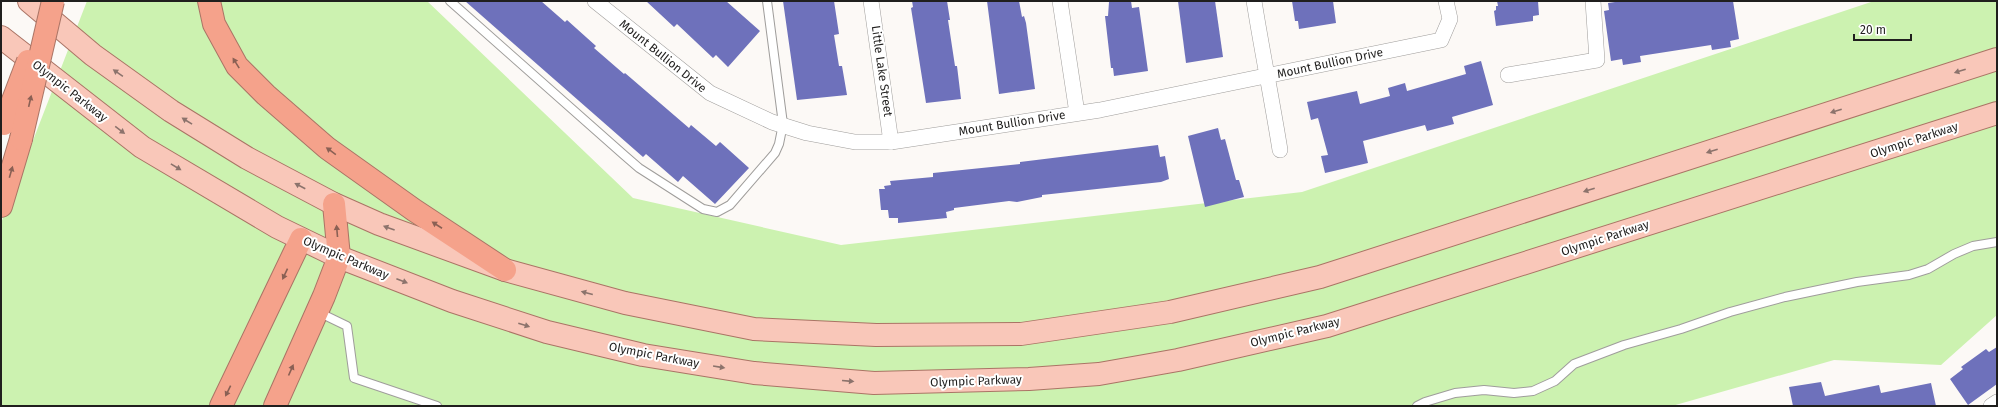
<svg xmlns="http://www.w3.org/2000/svg" width="1998" height="407" font-family="'Fira Sans',sans-serif">
	<style>
		.green { fill: #ccf2b0 }
		.building { fill: #6e71bb }
		.lines { fill: none; stroke-linecap: round; stroke-linejoin: round }
		.service-casing { stroke: #9f9d9b; stroke-width: 10 }
		.minor-casing { stroke: #9f9d9b; stroke-width: 16 }
		.primary-casing { stroke: #aa7465; stroke-width: 24 }
		.motorway-casing { stroke: #aa7465; stroke-width: 24 }
		.service { stroke: #fff; stroke-width: 8 }
		.minor { stroke: #fff; stroke-width: 15 }
		.primary { stroke: #f9c7b9; stroke-width: 22 }
		.motorway { stroke: #f5a28b; stroke-width: 22 }
		.motorway-bridge-casing { stroke: #aa7465; stroke-width: 24; stroke-linecap: butt }
		.motorway-bridge { stroke: #f5a28b; stroke-width: 22 }
		.oneway { fill: #8a6054 }
		.oneway2 { fill: #8c736c }
		.labels { text-anchor: middle; stroke-width: 4; stroke-linejoin: round; paint-order: stroke }
		.street-label { font-size: 12px; fill: #201f1e; stroke: #fff }
	</style>
	<rect width="100%" height="100%" fill="#fcf9f6"/>
	<polygon class="green" points="87,1 427,1 633,198 841,245 1302,192 1874,1 1997,1 1997,315 1941,365 1834,360 1672,406 1,406 1,223"/>
	<g class="building">
		<polygon points="465,1 541,1 565,22 567,20 596,46 594,48 624,74 625,73 689,128 691,125 716,146 720,142 749,168 715,204 683,176 678,182 646,154 643,157"/>
		<polygon points="646,1 726,1 760,31 728,67 716,55 713,58 677,24 674,27"/>
		<polygon points="783,1 834,1 839,34 834,35 839,66 842,66 847,95 797,100"/>
		<polygon points="912,1 947,1 950,20 948,20 955,66 957,66 961,99 926,103 911,8 913,7"/>
		<polygon points="987,1 1019,1 1022,17 1024,16 1026,23 1035,89 999,94"/>
		<polygon points="1131,1 1132,8 1139,7 1148,71 1114,76 1113,68 1111,68 1105,16 1108,16 1109,2"/>
		<polygon points="1178,1 1215,1 1223,57 1186,63"/>
		<polygon points="1292,1 1333,1 1336,23 1299,29 1298,21 1295,21"/>
		<polygon points="1497,1 1538,1 1539,15 1533,16 1533,21 1496,26 1494,11 1496,10 1496,6 1498,6"/>
		<polygon points="1622,1 1733,1 1739,39 1730,41 1731,47 1712,50 1711,45 1640,56 1641,62 1623,65 1622,59 1611,61 1604,11 1609,10 1608,3"/>
		<polygon points="1481,61 1493,105 1452,117 1454,124 1427,131 1425,125 1363,141 1368,163 1325,173 1321,156 1328,155 1318,118 1311,120 1307,102 1357,91 1360,104 1390,96 1388,88 1405,83 1407,91 1466,74 1464,66"/>
		<polygon points="1218,128 1221,140 1225,139 1236,180 1239,180 1244,197 1205,207 1188,136"/>
		<polygon points="1158,145 1160,157 1165,156 1169,179 1161,182 1042,195 1042,197 1017,202 1009,201 954,208 954,210 946,212 947,218 898,223 898,218 889,218 888,210 881,210 879,189 885,189 884,186 891,185 890,181 933,177 933,173 1020,164 1020,162"/>
		<polygon points="1997,347 1997,384 1968,405 1950,379 1963,369 1961,367 1986,349 1989,352"/>
		<polygon points="1821,382 1825,396 1879,385 1881,393 1931,383 1936,406 1793,406 1789,387"/>
	</g>
	<g class="lines">
		<defs>
			<g id="service">
				<polyline points="450,1 624,155 639,168 703,209 717,212 730,205 775,153 779,144 783,124 767,1"/>
				<polyline points="318,312 347,326 354,378 437,406"/>
				<polyline points="1417,406 1425,402 1455,393 1484,390 1514,393 1533,391 1555,381 1574,364 1624,345 1681,329 1730,312 1785,297 1857,282 1909,275 1928,269 1954,254 1973,246 1997,242"/>
			</g>
			<g id="minor">
				<polyline points="595,1 710,93 772,122 807,133 855,142 891,142 1100,110 1441,40 1450,19 1446,1"/>
				<polyline points="871,1 891,142"/>
				<polyline points="1060,1 1077,113"/>
				<path d="M 1254,1 C 1262,51 1272,100 1280,150"/>
				<polyline points="1508,75 1597,60 1593,1"/>
				<polyline points="1991,406 1997,402"/>
			</g>
			<g id="primary">
				<polyline points="29,1 93,55 171,111 247,158 334,204 379,224 505,270 625,303 754,329 876,335 1021,334 1170,312 1320,277 1997,59"/>
				<polyline points="1,37 142,147 277,227 339,257 452,301 547,332 643,355 754,373 874,383 1029,379 1099,374 1178,360 1327,326 1997,113"/>
			</g>
			<g id="motorway">
				<polyline points="209,1 214,24 237,66 266,95 327,148 414,210 505,270"/>
				<polyline points="1,206 21,139"/>
				<polyline points="221,406 301,239"/>
				<polyline points="275,406 324,296 339,257 334,204"/>
			</g>
		</defs>
		<use href="#service" class="service-casing"/>
		<use href="#minor" class="minor-casing"/>
		<use href="#primary" class="primary-casing"/>
		<use href="#motorway" class="motorway-casing"/>
		<use href="#service" class="service"/>
		<use href="#minor" class="minor"/>
		<use href="#primary" class="primary"/>
		<use href="#motorway" class="motorway"/>
		<defs>
			<g id="motorway-bridge">
				<polyline points="4,124 28,61"/>
				<polyline points="21,139 53,1"/>
			</g>
		</defs>
		<use href="#motorway-bridge" class="motorway-bridge-casing"/>
		<use href="#motorway-bridge" class="motorway-bridge"/>
	</g>
	<defs><path id="oneway-solid" d="M-6-.8H1V-3.2L6.5 0L1 3.2V.8H-6Z"/></defs>
	<g class="oneway">
		<use href="#oneway-solid" transform="translate(236 63) rotate(-122)"/>
		<use href="#oneway-solid" transform="translate(30 101) rotate(-77)"/>
		<use href="#oneway-solid" transform="translate(331 151) rotate(-144)"/>
		<use href="#oneway-solid" transform="translate(11 172) rotate(-74)"/>
		<use href="#oneway-solid" transform="translate(437 225) rotate(-147)"/>
		<use href="#oneway-solid" transform="translate(337 231) rotate(-95)"/>
		<use href="#oneway-solid" transform="translate(285 274) rotate(115)"/>
		<use href="#oneway-solid" transform="translate(291 370) rotate(-66)"/>
		<use href="#oneway-solid" transform="translate(228 391) rotate(116)"/>
	</g>
	<g class="oneway2">
		<use href="#oneway-solid" transform="translate(1960 71) rotate(162)"/>
		<use href="#oneway-solid" transform="translate(118 73) rotate(-145)"/>
		<use href="#oneway-solid" transform="translate(1836 111) rotate(162)"/>
		<use href="#oneway-solid" transform="translate(187 121) rotate(-148)"/>
		<use href="#oneway-solid" transform="translate(120 130) rotate(37)"/>
		<use href="#oneway-solid" transform="translate(1712 151) rotate(162)"/>
		<use href="#oneway-solid" transform="translate(176 167) rotate(31)"/>
		<use href="#oneway-solid" transform="translate(300 186) rotate(-152)"/>
		<use href="#oneway-solid" transform="translate(1589 190) rotate(162)"/>
		<use href="#oneway-solid" transform="translate(389 228) rotate(-160)"/>
		<use href="#oneway-solid" transform="translate(402 281) rotate(21)"/>
		<use href="#oneway-solid" transform="translate(587 293) rotate(-165)"/>
		<use href="#oneway-solid" transform="translate(524 325) rotate(18)"/>
		<use href="#oneway-solid" transform="translate(719 367) rotate(9)"/>
		<use href="#oneway-solid" transform="translate(848 381) rotate(5)"/>
	</g>
	<g class="labels">
		<g class="street-label">
			<text transform="translate(663 56) rotate(39)" y="4">Mount Bullion Drive</text>
			<text transform="translate(1330 63) rotate(-12)" y="4">Mount Bullion Drive</text>
			<text transform="translate(882 71) rotate(82)" y="4">Little Lake Street</text>
			<text transform="translate(70 91) rotate(38)" y="4">Olympic Parkway</text>
			<text transform="translate(1012 123) rotate(-9)" y="4">Mount Bullion Drive</text>
			<text transform="translate(1914 140) rotate(-18)" y="4">Olympic Parkway</text>
			<text transform="translate(1605 238) rotate(-18)" y="4">Olympic Parkway</text>
			<text transform="translate(346 258) rotate(23)" y="4">Olympic Parkway</text>
			<text transform="translate(1295 332) rotate(-14)" y="4">Olympic Parkway</text>
			<text transform="translate(654 355) rotate(11)" y="4">Olympic Parkway</text>
			<text transform="translate(976 381) rotate(-2)" y="4">Olympic Parkway</text>
		</g>
	</g>
	<rect width="1998" height="407" fill="none" stroke="#201f1e" stroke-width="4"/>
	<path d="M1854 34v6h57v-6" fill="none" stroke="#201f1e" stroke-width="2"/>
	<text x="1860" y="34" font-size="12" fill="#201f1e" stroke="#ffffff" stroke-width="3" paint-order="stroke">20 m</text>
</svg>
